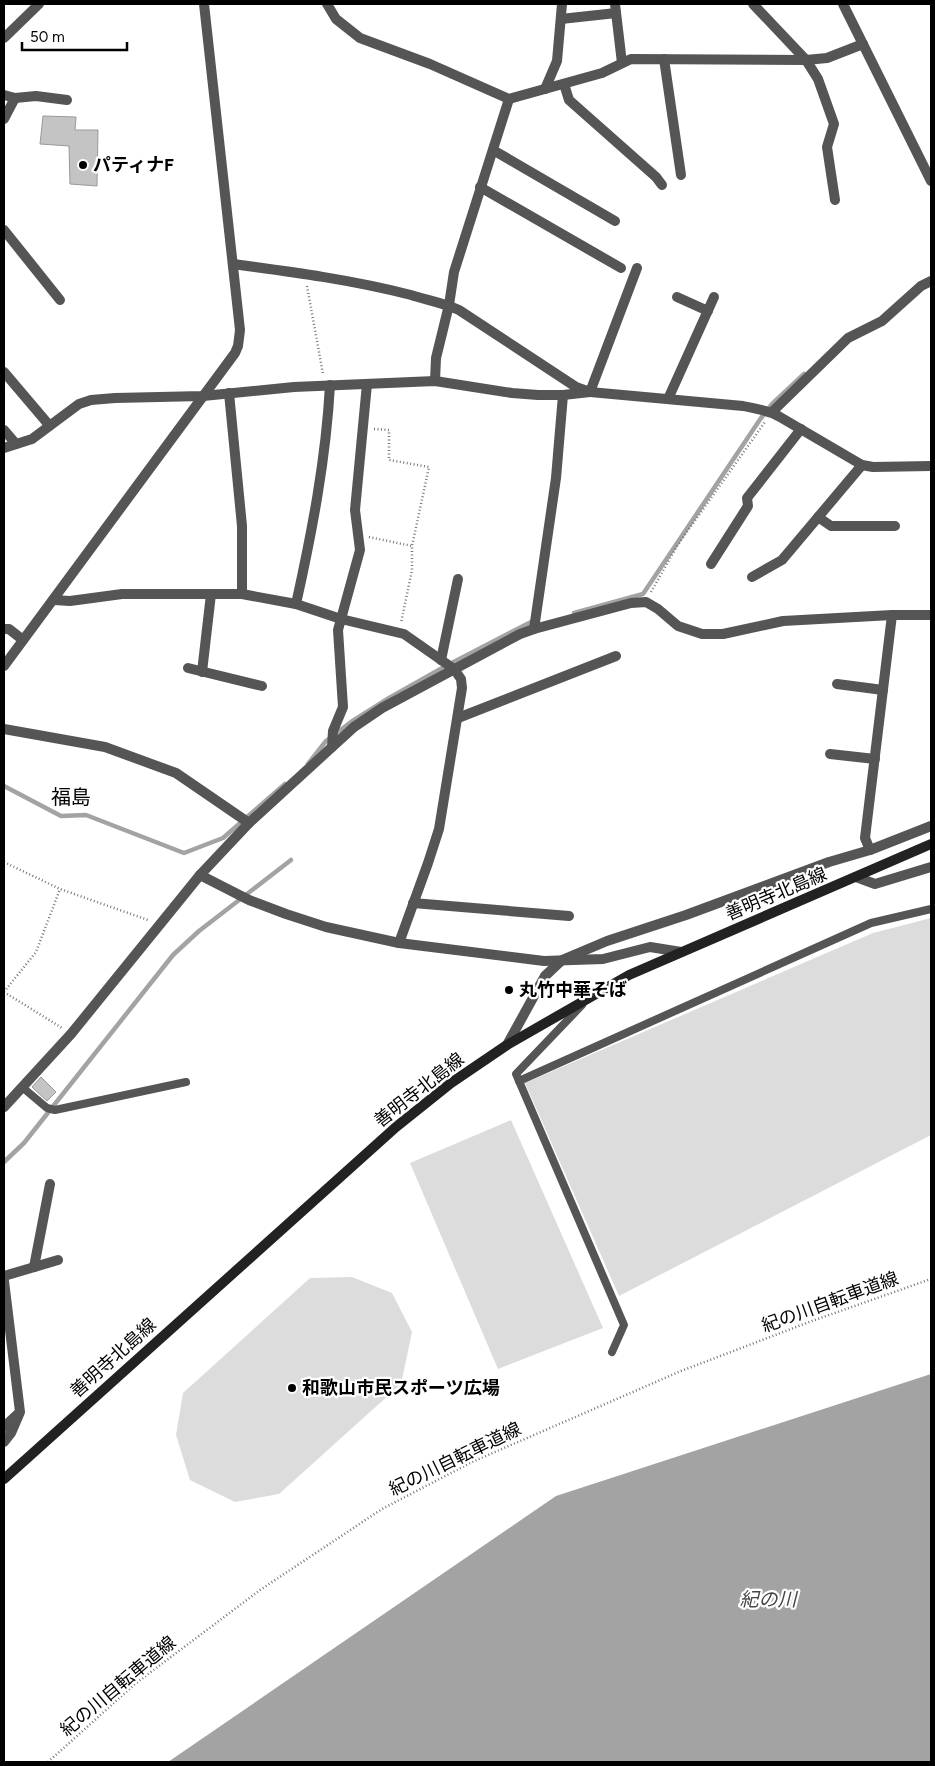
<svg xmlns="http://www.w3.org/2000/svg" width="935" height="1766" font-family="Figtree,'Noto Sans JP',sans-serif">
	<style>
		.green { fill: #dcdcdc }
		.water { fill: #a3a3a3 }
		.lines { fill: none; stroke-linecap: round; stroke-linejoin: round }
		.stream { stroke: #a3a3a3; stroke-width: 4.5 }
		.building { fill: #c4c4c4; stroke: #999 }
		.path { stroke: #777; stroke-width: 2.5; stroke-dasharray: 1 2.5; stroke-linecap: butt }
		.service { stroke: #555; stroke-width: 8 }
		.minor { stroke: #555; stroke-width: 10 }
		.tertiary { stroke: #555; stroke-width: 10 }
		.secondary { stroke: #222; stroke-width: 10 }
		.poi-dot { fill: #000; stroke: #fff; stroke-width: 2 }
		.labels { text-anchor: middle; stroke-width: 4.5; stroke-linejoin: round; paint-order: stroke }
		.poi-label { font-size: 18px; font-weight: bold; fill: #000; stroke: #fff; text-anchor: start }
		.street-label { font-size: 18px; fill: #000; stroke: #fff }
		.water-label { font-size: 19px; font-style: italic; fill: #444; stroke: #fff }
		.quarter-label { font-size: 20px; fill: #000; stroke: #fff }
	</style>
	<rect width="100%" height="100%" fill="#fff"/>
	<g class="green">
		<polygon points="931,918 931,1135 619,1296 525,1083 873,933"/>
		<polygon points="511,1120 603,1328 498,1369 410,1163"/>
		<polygon points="352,1277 392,1293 412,1332 401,1384 279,1494 235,1502 190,1480 176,1435 183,1393 310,1278"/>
	</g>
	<polygon class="water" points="931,1374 931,1762 168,1762 556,1496"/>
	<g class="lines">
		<g class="stream">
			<polyline points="574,613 643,594 761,418 772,404 804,374"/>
			<polyline points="308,764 326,741 351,722 389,698 444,667 531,622"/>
			<polyline points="4,786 61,816 86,815 184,853 223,838 285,784"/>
			<polyline points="4,1162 24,1143 173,955 199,931 291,860"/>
		</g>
	</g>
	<g class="building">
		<polygon points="43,116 76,117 75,130 98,130 97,186 70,184 69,146 40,144"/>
		<polygon points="41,1077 56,1092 47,1101 32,1087"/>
	</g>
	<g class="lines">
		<g class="path">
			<polyline points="307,286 323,374"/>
			<polyline points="374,429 389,430 389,460 429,467 412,546 412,570 401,623"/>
			<polyline points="369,537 412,546"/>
			<polyline points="651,592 677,546 765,422"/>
			<polyline points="4,862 60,889 148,920"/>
			<polyline points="4,992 36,952 60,889"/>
			<polyline points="4,992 62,1028"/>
			<polyline points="48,1762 135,1684 260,1590 382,1509 472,1462 681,1371 812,1321 931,1279"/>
		</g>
		<g class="service">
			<polyline points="582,1005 516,1074 624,1325 612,1352"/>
			<polyline points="519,1081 871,923 931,909"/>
			<polyline points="22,1087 47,1108 55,1110 186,1082"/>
		</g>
		<g class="minor">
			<polyline points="327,4 336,19 360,38 430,64 509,99 602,73 631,59 806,60 827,58 863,44"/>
			<polyline points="615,4 622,63"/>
			<polyline points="753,4 806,60 818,79 834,124 827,147 835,200"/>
			<polyline points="561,19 616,13"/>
			<polyline points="4,38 39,4"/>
			<polyline points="664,59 681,175"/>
			<polyline points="564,84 569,100 656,177 662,185"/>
			<polyline points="545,89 557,61 562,4"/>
			<polyline points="4,95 15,98 36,96 67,100"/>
			<polyline points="4,119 15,98"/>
			<polyline points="493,150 615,221"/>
			<polyline points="480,187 621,268"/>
			<polyline points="4,230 60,300"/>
			<polyline points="677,297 708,311"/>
			<polyline points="4,372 49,425"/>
			<polyline points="435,381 436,358 449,305 454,272 509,99"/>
			<polyline points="229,393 242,526 242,594"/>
			<polyline points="668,399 714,297"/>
			<polyline points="772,412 848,338 882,321 921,286 931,281"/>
			<polyline points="4,430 16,444"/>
			<polyline points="4,448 32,439 79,404 91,400 115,398 203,396 294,387 435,381 512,393 538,395 563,395 590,392 637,268"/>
			<polyline points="818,517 831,526 895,526"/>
			<polyline points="711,564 748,506 747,498 801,429"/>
			<polyline points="752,577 782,560 862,465"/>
			<polyline points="54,600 70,601 122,594 242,594 296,604 341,619 404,634 454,669 461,679 462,688 439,829 428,863 399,943"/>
			<path d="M 296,604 C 312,532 326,459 330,385"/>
			<polyline points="4,629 9,629 23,640"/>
			<polyline points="534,629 556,478 563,395"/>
			<polyline points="441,660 458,579"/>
			<polyline points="4,666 235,353 238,346 240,330 204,4"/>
			<polyline points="188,668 262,686"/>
			<polyline points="202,672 211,594"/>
			<polyline points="837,684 883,690"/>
			<polyline points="458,718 616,656"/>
			<polyline points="4,729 105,747 176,773 249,823"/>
			<polyline points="332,747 333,731 343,707 338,630 360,550 355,510 367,384"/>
			<polyline points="830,754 875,759"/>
			<polyline points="870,850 865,838 892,615"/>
			<polyline points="200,875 249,823 354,727 382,708 520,634 534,629 631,603 646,602 658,609 678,626 702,634 723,634 783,621 892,615 931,615"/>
			<polyline points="856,877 875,884 931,867"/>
			<polyline points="413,903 569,916"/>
			<polyline points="507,1045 545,976 562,960 607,941 686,915 829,862 870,850 931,826"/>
			<polyline points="4,1107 71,1034 200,875 249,900 286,914 326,927 399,943 544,961 603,959 650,947 681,952"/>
			<polyline points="34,1267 50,1184"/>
			<polyline points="4,1276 58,1260"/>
			<polyline points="4,1281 20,1412 11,1433 4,1442"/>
			<polyline points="4,1427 18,1414"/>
		</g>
		<g class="tertiary">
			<polyline points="843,4 931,181"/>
			<path d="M 233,264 C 293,272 353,280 411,295 C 427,300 444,303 459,310 L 576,387 L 590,392 L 743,406 C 756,409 769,410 780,417 L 862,465 L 873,467 L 931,466"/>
		</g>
		<polyline class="secondary" points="4,1479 396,1127 451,1083 507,1045 629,975 931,844"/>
	</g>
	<g class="poi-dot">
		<circle cx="83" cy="165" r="5"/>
		<circle cx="509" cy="990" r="5"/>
		<circle cx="292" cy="1388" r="5"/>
	</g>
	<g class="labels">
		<g class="poi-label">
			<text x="93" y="171">パティナF</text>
			<text x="519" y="996">丸竹中華そば</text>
			<text x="302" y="1394">和歌山市民スポーツ広場</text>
		</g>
		<g class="street-label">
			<text transform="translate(776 894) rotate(-23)" y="6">善明寺北島線</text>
			<text transform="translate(419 1090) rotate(-38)" y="6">善明寺北島線</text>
			<text transform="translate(830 1302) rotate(-20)" y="6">紀の川自転車道線</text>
			<text transform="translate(113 1358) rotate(-42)" y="6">善明寺北島線</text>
			<text transform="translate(455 1459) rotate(-26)" y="6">紀の川自転車道線</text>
			<text transform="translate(118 1686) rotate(-40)" y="6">紀の川自転車道線</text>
		</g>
		<g class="water-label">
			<text x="768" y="1606">紀の川</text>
		</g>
		<g class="quarter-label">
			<text x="71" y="804">福島</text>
		</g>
	</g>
	<rect width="935" height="1766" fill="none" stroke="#000000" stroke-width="10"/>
	<path d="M22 42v8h105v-8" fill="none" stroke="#000000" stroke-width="2.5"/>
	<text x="30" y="42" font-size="15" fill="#000000" stroke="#ffffff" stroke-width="4" paint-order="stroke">50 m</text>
</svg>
